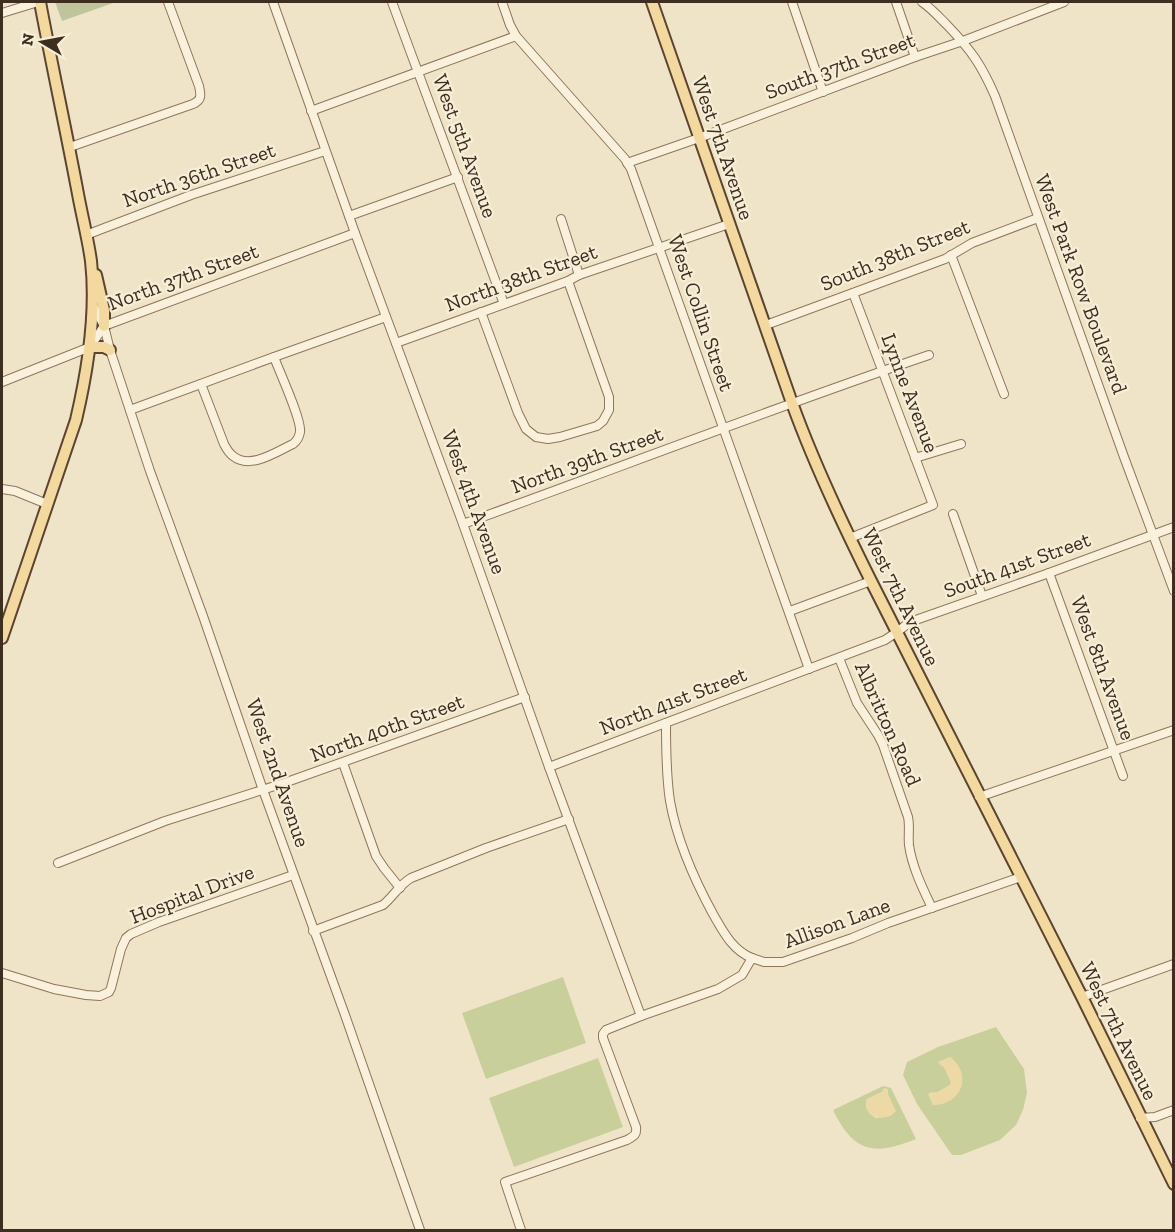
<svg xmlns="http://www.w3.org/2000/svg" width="1175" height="1232" font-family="'Zilla Slab',serif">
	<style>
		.green { fill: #c9cf9b; fill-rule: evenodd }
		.sand { fill: #ecd9a5 }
		.cemetery { fill: #bfc49a }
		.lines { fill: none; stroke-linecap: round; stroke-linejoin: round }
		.minor-casing { stroke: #8d765c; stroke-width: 10 }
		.major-casing { stroke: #5b4430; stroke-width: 14 }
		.minor { stroke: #faf1dc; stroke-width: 8 }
		.major { stroke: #f3d9a0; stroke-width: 10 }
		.labels { text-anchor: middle; stroke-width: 4.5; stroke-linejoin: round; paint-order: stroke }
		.street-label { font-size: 21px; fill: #3d2e20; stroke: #f7eed8 }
	</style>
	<rect width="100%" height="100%" fill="#f0e4c8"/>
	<g class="green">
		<polygon points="563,977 586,1043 486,1079 462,1013"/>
		<path d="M 996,1027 L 1024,1069 L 1027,1093 L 1023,1110 L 1016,1125 L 1000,1140 L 961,1155 L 952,1155 L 917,1104 L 903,1075 L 907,1062 L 938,1047 ZM 950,1057 C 972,1074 962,1105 933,1104 L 934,1092 L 936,1093 L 950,1085 L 951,1082 L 944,1067 Z"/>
		<polygon points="598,1058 623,1127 514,1167 489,1098"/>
		<path d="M 883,1086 L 891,1088 L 916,1139 C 874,1156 854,1153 833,1110 ZM 882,1092 L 895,1112 L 890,1116 L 876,1118 C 868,1114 864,1107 867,1099 Z"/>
	</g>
	<g class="sand">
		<path d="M 950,1057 C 973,1074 962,1105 933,1105 L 928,1094 L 931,1092 L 936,1093 L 950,1085 L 951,1082 L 944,1067 L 941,1066 L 938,1062 Z"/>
		<path d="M 884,1088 L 888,1089 L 888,1094 L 896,1111 C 884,1123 862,1119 867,1099 L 882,1092 Z"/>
	</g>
	<polygon class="cemetery" points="55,2 116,2 62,21"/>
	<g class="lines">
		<defs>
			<g id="minor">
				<polyline points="273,2 355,233 463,524 549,767 641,1016"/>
				<polyline points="392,2 504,304"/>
				<polyline points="502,2 510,25 516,36 625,159 631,169 809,669"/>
				<polyline points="792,2 823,92"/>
				<polyline points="896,2 915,57"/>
				<path d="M 922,2 C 931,8 939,17 947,25 C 971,50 981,64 995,96 L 1124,457 L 1174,591"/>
				<polyline points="2,13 38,2"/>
				<polyline points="311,111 516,36"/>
				<path d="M 70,147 L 193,104 C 202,100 201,95 199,86 L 168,2"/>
				<polyline points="627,163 699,138 915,57 963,41 1064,2"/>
				<polyline points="349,216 458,177"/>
				<polyline points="561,219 579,275"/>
				<polyline points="86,235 191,195 325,151"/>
				<polyline points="951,255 1004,394"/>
				<polyline points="93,305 104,326 110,350 150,471 203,616 263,790 345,1015 420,1230"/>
				<polyline points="481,312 518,413 526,429 536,437 548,439 560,437 597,426 603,421 609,410 609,397 568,281"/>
				<polyline points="766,325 945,259 972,243 1038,218"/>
				<polyline points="396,343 568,281 579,275 729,224"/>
				<polyline points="2,382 90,347 104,326 355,233"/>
				<path d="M 201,384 L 224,444 C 226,448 229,453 233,456 C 250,470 276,452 293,444 C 297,441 299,438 300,432 C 302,420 279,371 274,357"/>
				<polyline points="130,410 274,357 386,317"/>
				<polyline points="915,458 961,444"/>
				<polyline points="2,489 15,491 47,504"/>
				<polyline points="953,514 982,596"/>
				<path d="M 463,524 C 618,468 773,408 929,355"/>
				<polyline points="850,538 933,505 853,293"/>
				<polyline points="1049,573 1123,776"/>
				<polyline points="790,611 871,581"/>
				<path d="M 839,658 L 857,703 L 878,735 L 883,745 L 908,817 C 910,826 908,836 909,845 C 912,867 923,889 932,908"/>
				<path d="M 666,723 C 666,749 666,775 670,801 C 677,841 694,879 713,914 C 723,931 732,950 752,958"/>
				<polyline points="343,763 376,856 384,868 400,888"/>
				<polyline points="549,767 885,640 897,632 910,622 1049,573 1174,527"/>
				<polyline points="979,797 1174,730"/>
				<polyline points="58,863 165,821 284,783 525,697"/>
				<path d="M 313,931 L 383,905 C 393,897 399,885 411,878 L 486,848 L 569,819"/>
				<polyline points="2,973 54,989 86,995 100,996 109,992 111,988 121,949 126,938 131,934 159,922 293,875"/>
				<polyline points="1082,997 1174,964"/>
				<polyline points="1140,1118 1155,1117 1174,1110"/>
				<path d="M 521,1230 L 505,1182 L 627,1140 C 634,1136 637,1135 636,1127 L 603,1038 L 603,1034 L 606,1030 L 641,1016 L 718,989 L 742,975 L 752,958 L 764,962 L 783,962 L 852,938 L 888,923 L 1021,877"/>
			</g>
			<g id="major">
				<path d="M 652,2 L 792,403 C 814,464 842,523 871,581 L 1082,997 L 1174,1184"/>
				<polyline points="96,275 104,310 104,326"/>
				<polyline points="90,347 104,347 110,350"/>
				<path d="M 2,638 L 76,420 C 88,369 97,314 91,261 C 88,239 82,216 78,194 C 66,130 52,66 40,2"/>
			</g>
		</defs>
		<use href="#minor" class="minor-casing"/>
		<use href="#major" class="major-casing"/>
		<use href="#minor" class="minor"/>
		<use href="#major" class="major"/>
	</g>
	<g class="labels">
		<g class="street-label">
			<text transform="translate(840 66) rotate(-20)" y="7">South 37th Street</text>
			<text transform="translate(465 146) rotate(70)" y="7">West 5th Avenue</text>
			<text transform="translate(723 148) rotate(71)" y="7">West 7th Avenue</text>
			<text transform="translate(199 175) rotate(-19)" y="7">North 36th Street</text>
			<text transform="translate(895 255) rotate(-22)" y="7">South 38th Street</text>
			<text transform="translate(183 277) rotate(-20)" y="7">North 37th Street</text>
			<text transform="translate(521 278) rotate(-20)" y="7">North 38th Street</text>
			<text transform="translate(1081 284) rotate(70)" y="7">West Park Row Boulevard</text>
			<text transform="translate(701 313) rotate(71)" y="7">West Collin Street</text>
			<text transform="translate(910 393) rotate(69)" y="7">Lynne Avenue</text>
			<text transform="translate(587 460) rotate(-20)" y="7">North 39th Street</text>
			<text transform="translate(474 502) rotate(70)" y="7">West 4th Avenue</text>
			<text transform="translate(1017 565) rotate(-20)" y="7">South 41st Street</text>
			<text transform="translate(901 597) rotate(64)" y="7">West 7th Avenue</text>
			<text transform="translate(1103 668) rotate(70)" y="7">West 8th Avenue</text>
			<text transform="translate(673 701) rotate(-21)" y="7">North 41st Street</text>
			<text transform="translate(888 724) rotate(66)" y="7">Albritton Road</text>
			<text transform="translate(387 728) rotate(-20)" y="7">North 40th Street</text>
			<text transform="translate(278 773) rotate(71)" y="7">West 2nd Avenue</text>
			<text transform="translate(192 894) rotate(-21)" y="7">Hospital Drive</text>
			<text transform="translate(837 923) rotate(-20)" y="7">Allison Lane</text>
			<text transform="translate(1119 1031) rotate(64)" y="7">West 7th Avenue</text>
		</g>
	</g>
	<rect width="1175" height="1232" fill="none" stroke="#3d2e20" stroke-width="6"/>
	<g transform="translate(42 42) rotate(280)" stroke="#f7eed8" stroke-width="4.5" paint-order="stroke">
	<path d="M0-4.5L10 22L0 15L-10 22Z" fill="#3d2e20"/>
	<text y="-9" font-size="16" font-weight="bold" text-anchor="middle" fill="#3d2e20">N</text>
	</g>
</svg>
